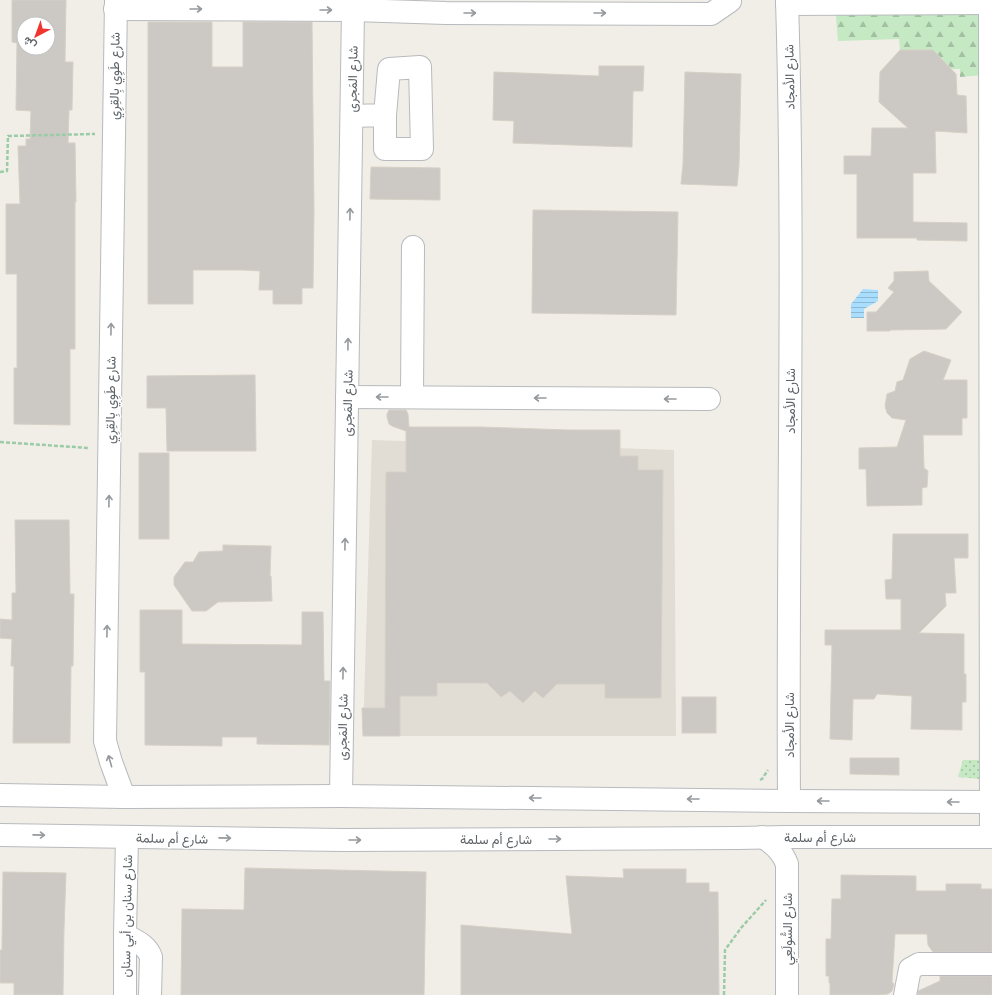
<svg xmlns="http://www.w3.org/2000/svg" width="992" height="995" font-family="Raleway,Vazirmatn,sans-serif">
	<style>
		.education { fill: #e1ddd5 }
		.grass { fill: url(#grass-dots) }
		.forest { fill: url(#forest-firs) }
		.water { fill: url(#water-rules) }
		.building { fill: #ccc9c4; stroke: #d6d0c5; fill-rule: evenodd }
		.lines { fill: none; stroke-linecap: round; stroke-linejoin: round }
		.minor-casing { stroke: #b7babe; stroke-width: 24 }
		.path { stroke: #9ccba7; stroke-width: 2.5; stroke-dasharray: 4 2; stroke-linecap: butt }
		.minor { stroke: #fff; stroke-width: 22 }
		.oneway { stroke: #969a9d }
		.labels { text-anchor: middle; stroke-width: 3; stroke-linejoin: round; paint-order: stroke }
		.street-label { font-size: 13px; fill: #5e6368; stroke: #fff }
	</style>
	<defs>
		<pattern id="grass-dots" width="8" height="8" patternUnits="userSpaceOnUse"><rect width="8" height="8" fill="#c5e9c3"/><path d="M2 2h.1M6 6h.1" fill="none" stroke="#a3c0a2" stroke-width="1.8" stroke-linecap="round"/></pattern>
		<pattern id="forest-firs" width="22" height="20" patternUnits="userSpaceOnUse"><rect width="22" height="20" fill="#c5e9c3"/><path d="M5 1l3.5 6h-7zM16 11l3.5 6h-7z" fill="#a3c0a2"/></pattern>
		<pattern id="water-rules" width="6" height="5" patternUnits="userSpaceOnUse"><rect width="6" height="5" fill="#a9deff"/><path d="M0 2.5h6" fill="none" stroke="#8db8d2"/></pattern>
	</defs>
	<rect width="100%" height="100%" fill="#f1eee7"/>
	<polygon class="education" points="372,440 674,450 676,736 363,736"/>
	<polygon class="grass" points="963,760 978,760 984,763 981,779 958,777"/>
	<polygon class="forest" points="835,4 978,13 984,26 985,75 960,77 960,69 952,69 933,50 900,50 899,39 838,41"/>
	<polygon class="water" points="863,289 878,290 878,301 864,309 864,318 851,318 851,304"/>
	<g class="building">
		<path d="M 12,0 L 66,0 L 65,62 L 73,62 L 72,110 L 69,110 L 68,143 L 75,143 L 76,202 L 75,202 L 75,349 L 70,349 L 70,425 L 14,424 L 14,368 L 17,368 L 17,274 L 6,274 L 6,204 L 20,204 L 18,146 L 26,146 L 26,139 L 30,139 L 31,111 L 16,110 L 17,43 L 12,42 ZM 24,24 L 48,24 L 48,48 L 24,48 Z"/>
		<polygon points="148,22 212,22 212,67 243,67 243,22 312,22 314,213 313,288 302,288 302,304 273,304 273,290 259,290 260,271 243,270 193,270 193,304 148,304"/>
		<polygon points="900,50 933,50 956,74 957,95 966,96 967,133 935,131 936,173 913,173 913,222 967,223 967,241 917,240 917,238 857,238 857,174 844,174 844,156 871,156 872,128 908,128 879,102 880,72"/>
		<polygon points="599,66 644,66 643,91 633,91 632,147 513,143 514,121 493,120 494,72 599,76"/>
		<polygon points="685,72 741,74 739,165 737,186 681,184 683,164"/>
		<polygon points="371,167 440,168 440,200 370,199"/>
		<polygon points="533,210 678,212 676,315 532,313"/>
		<polygon points="928,271 929,281 962,312 946,329 890,330 890,331 867,331 867,312 876,312 894,292 888,288 894,281 894,272"/>
		<polygon points="924,351 951,360 943,380 967,380 967,418 962,418 962,435 923,435 924,468 928,471 927,487 922,488 922,505 867,506 866,469 859,469 859,448 897,447 906,420 892,418 887,413 885,406 887,394 895,391 897,382 903,380 910,359"/>
		<polygon points="255,375 256,451 167,451 166,408 147,408 147,376"/>
		<polygon points="389,410 406,410 408,414 409,427 481,427 569,430 620,430 620,456 638,456 638,470 663,470 661,698 605,698 605,684 557,684 543,698 535,691 523,703 510,691 501,697 487,683 437,683 437,696 400,696 400,736 363,736 362,708 385,708 386,472 406,472 406,431 392,426 389,424 387,417 387,414"/>
		<rect x="139" y="453" width="30" height="86"/>
		<polygon points="15,520 69,520 70,594 74,594 73,666 71,666 70,743 13,743 14,666 11,666 12,639 0,638 0,619 12,620 12,593 16,593"/>
		<polygon points="893,534 968,534 968,558 954,558 956,593 945,593 946,606 919,633 964,634 964,674 966,674 966,702 962,702 962,730 911,729 912,696 877,694 874,699 853,699 852,740 830,739 832,645 825,645 825,630 901,630 901,599 886,599 885,580 892,579"/>
		<polygon points="223,545 271,546 270,576 271,576 272,601 218,602 206,611 192,611 174,585 174,577 185,562 193,562 199,552 223,551"/>
		<polygon points="140,610 182,610 182,644 302,645 302,612 323,612 324,681 330,681 329,745 257,744 257,737 222,737 222,746 145,745 145,672 140,672"/>
		<rect x="682" y="697" width="34" height="36"/>
		<polygon points="850,758 899,758 899,775 850,774"/>
		<polygon points="245,868 426,872 424,995 181,995 182,909 244,910"/>
		<polygon points="623,869 686,869 686,883 709,883 709,892 718,892 719,995 461,995 461,925 572,934 566,876 624,878"/>
		<polygon points="3,872 66,873 64,929 63,995 14,995 14,983 0,983 0,950 2,950"/>
		<polygon points="841,875 916,876 916,891 946,891 946,884 981,884 981,889 992,889 992,952 933,952 928,945 927,934 895,934 892,982 894,984 892,991 888,994 876,995 830,995 830,983 829,983 829,976 826,976 826,939 831,939 832,899 841,899"/>
		<polygon points="940,976 992,976 992,995 918,995 918,991 940,981"/>
	</g>
	<g class="lines">
		<defs>
			<g id="minor">
				<polyline points="116,0 105,741 111,762 124,797"/>
				<path d="M 787,0 C 795,267 787,534 789,801"/>
				<polyline points="990,3 991,837"/>
				<polyline points="787,4 992,3"/>
				<polyline points="115,9 353,10 446,13 711,14 730,1 730,0"/>
				<polyline points="352,116 385,115 385,149 422,149 420,67 389,69 385,115"/>
				<polyline points="347,397 709,399"/>
				<polyline points="412,397 413,247"/>
				<polyline points="0,795 124,797 341,796 700,800 789,801 992,802"/>
				<polyline points="341,796 353,10"/>
				<polyline points="0,835 343,840 737,838 786,837 992,837"/>
				<path d="M 762,837 C 774,843 782,851 787,864 L 787,995"/>
				<path d="M 125,935 C 136,941 147,945 151,957 L 150,995"/>
				<polyline points="125,995 125,935 127,837"/>
				<polyline points="905,995 910,969 919,964 992,964"/>
			</g>
		</defs>
		<use href="#minor" class="minor-casing"/>
		<g class="path">
			<polyline points="0,172 7,171 8,136 95,134"/>
			<polyline points="0,442 89,448"/>
			<polyline points="760,780 762,779 768,770"/>
			<polyline points="724,995 725,950 741,928 766,900"/>
		</g>
		<use href="#minor" class="minor"/>
	</g>
	<defs><path id="oneway-shaft" d="M-6 0H5M1.5-3L5.5 0L1.5 3" fill="none" stroke-width="1.6" stroke-linecap="round" stroke-linejoin="round"/></defs>
	<g class="oneway">
		<use href="#oneway-shaft" transform="translate(196 9)"/>
		<use href="#oneway-shaft" transform="translate(326 10)"/>
		<use href="#oneway-shaft" transform="translate(470 13)"/>
		<use href="#oneway-shaft" transform="translate(600 13)"/>
		<use href="#oneway-shaft" transform="translate(350 214) rotate(-89)"/>
		<use href="#oneway-shaft" transform="translate(111 329) rotate(-89)"/>
		<use href="#oneway-shaft" transform="translate(348 344) rotate(-89)"/>
		<use href="#oneway-shaft" transform="translate(382 397) rotate(-180)"/>
		<use href="#oneway-shaft" transform="translate(540 398) rotate(-180)"/>
		<use href="#oneway-shaft" transform="translate(670 399) rotate(-180)"/>
		<use href="#oneway-shaft" transform="translate(109 501) rotate(-89)"/>
		<use href="#oneway-shaft" transform="translate(345 544) rotate(-89)"/>
		<use href="#oneway-shaft" transform="translate(107 631) rotate(-89)"/>
		<use href="#oneway-shaft" transform="translate(343 673) rotate(-89)"/>
		<use href="#oneway-shaft" transform="translate(110 761) rotate(-106)"/>
		<use href="#oneway-shaft" transform="translate(535 798) rotate(-180)"/>
		<use href="#oneway-shaft" transform="translate(693 799) rotate(-180)"/>
		<use href="#oneway-shaft" transform="translate(823 801) rotate(-180)"/>
		<use href="#oneway-shaft" transform="translate(953 802) rotate(-180)"/>
		<use href="#oneway-shaft" transform="translate(39 835) rotate(1)"/>
		<use href="#oneway-shaft" transform="translate(225 838) rotate(1)"/>
		<use href="#oneway-shaft" transform="translate(555 839)"/>
		<use href="#oneway-shaft" transform="translate(355 840)"/>
	</g>
	<g class="labels">
		<g class="street-label">
			<text transform="translate(114 76) rotate(-89)" y="5">شارع طَوِي بِالقِرِي</text>
			<text transform="translate(789 77) rotate(-91)" y="5">شارع الأمجاد</text>
			<text transform="translate(352 79) rotate(-89)" y="5">شارع المَجرى</text>
			<text transform="translate(110 400) rotate(-89)" y="5">شارع طَوِي بِالقِرِي</text>
			<text transform="translate(790 401) rotate(-90)" y="5">شارع الأمجاد</text>
			<text transform="translate(347 403) rotate(-89)" y="5">شارع المَجرى</text>
			<text transform="translate(789 725) rotate(-90)" y="5">شارع الأمجاد</text>
			<text transform="translate(342 727) rotate(-89)" y="5">شارع المَجرى</text>
			<text x="820" y="842">شارع أم سلمة</text>
			<text transform="translate(172 838) rotate(1)" y="5">شارع أم سلمة</text>
			<text x="496" y="844">شارع أم سلمة</text>
			<text transform="translate(126 916) rotate(-89)" y="5">شارع سنان بن أبي سنان</text>
			<text transform="translate(787 929) rotate(-90)" y="5">شارع السُّولَعِي</text>
		</g>
	</g>
	<g transform="translate(36 36) rotate(221)"><circle r="19" fill="#ffffff" stroke="#bfc1c3"/>
	<path d="M0-3L7 15L0 10L-7 15Z" fill="#f1342d"/>
	<text y="-6" font-size="11" font-weight="bold" text-anchor="middle" fill="#5e6368">ش</text>
	</g>
</svg>
